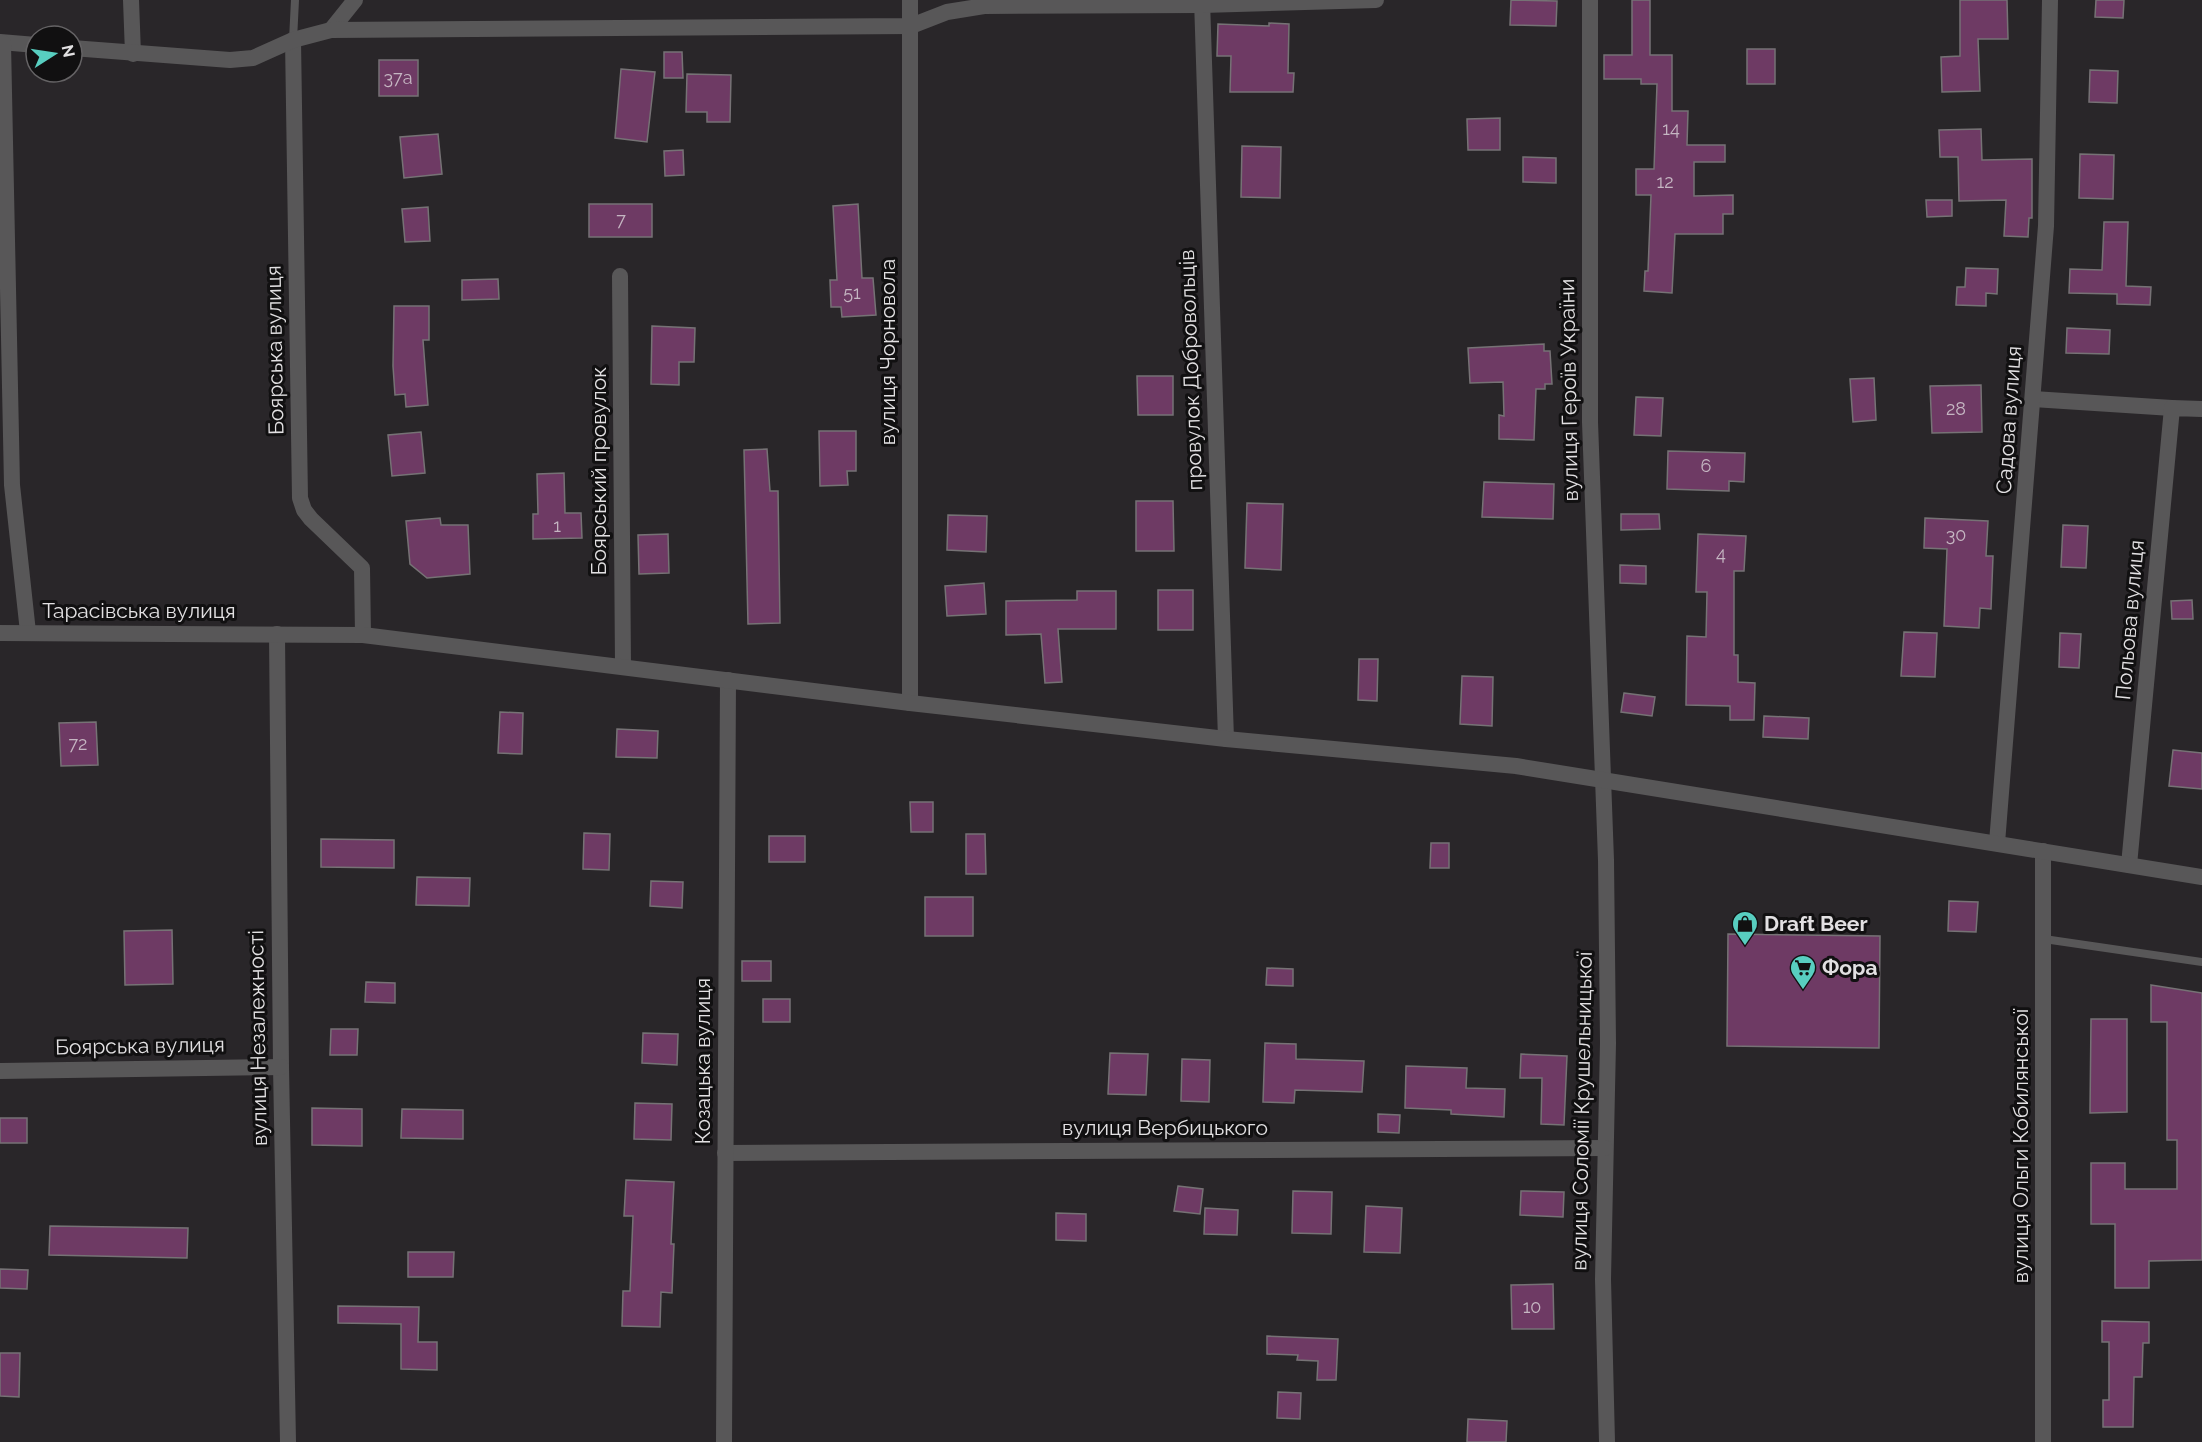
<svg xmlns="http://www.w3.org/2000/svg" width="2202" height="1442" font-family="Raleway,sans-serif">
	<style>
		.building { fill: #6e3a64; stroke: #767275; stroke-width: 1.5 }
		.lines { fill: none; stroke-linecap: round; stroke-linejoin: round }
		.service { stroke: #585758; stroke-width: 8 }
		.minor { stroke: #585758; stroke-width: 16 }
		.tertiary { stroke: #585758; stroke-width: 16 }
		.labels { text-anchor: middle; stroke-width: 6; stroke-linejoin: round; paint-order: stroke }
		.number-label { font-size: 18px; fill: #c5b6c2 }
		.street-label { font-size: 21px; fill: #e2e0e2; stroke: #111011 }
		.poi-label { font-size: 21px; font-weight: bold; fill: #e2e0e2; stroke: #111011; text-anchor: start }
	</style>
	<rect width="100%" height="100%" fill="#292629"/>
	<g class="building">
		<polygon points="1511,0 1557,1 1556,26 1510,25"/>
		<polygon points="1632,0 1650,0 1650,55 1672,55 1672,111 1688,111 1687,145 1725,145 1725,162 1694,162 1694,196 1733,195 1733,214 1723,214 1723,234 1675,234 1672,293 1644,291 1645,271 1648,271 1651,195 1636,195 1636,169 1654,169 1657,84 1641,84 1641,79 1604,79 1604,55 1632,55"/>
		<polygon points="1960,0 2007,0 2008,39 1978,39 1980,91 1942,92 1941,57 1960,56"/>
		<polygon points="2096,0 2124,0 2123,18 2095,17"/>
		<polygon points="1269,23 1289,24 1288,73 1294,73 1293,92 1230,92 1231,56 1217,56 1218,24 1269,26"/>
		<rect x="1747" y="49" width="28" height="35"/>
		<polygon points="664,52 682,52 683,78 664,78"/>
		<rect x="379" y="60" width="39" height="36"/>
		<polygon points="621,69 655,72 647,142 615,138"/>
		<polygon points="2090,70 2118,71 2117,103 2089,102"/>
		<polygon points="687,74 731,75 730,122 707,122 707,112 686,112"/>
		<polygon points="1500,118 1500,150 1468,150 1467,119"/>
		<polygon points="1981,129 1982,160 2032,159 2032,218 2029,218 2028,237 2004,236 2006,200 1959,201 1958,157 1940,157 1939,130"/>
		<polygon points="438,134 442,174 404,178 400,137"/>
		<polygon points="1242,146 1281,147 1280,198 1241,197"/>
		<polygon points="683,150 684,175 665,176 664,151"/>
		<polygon points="2080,154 2114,155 2113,199 2079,198"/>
		<polygon points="1523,157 1556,158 1556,183 1523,182"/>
		<polygon points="1926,200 1952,200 1952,216 1927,217"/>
		<rect x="589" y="204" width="63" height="33"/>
		<polygon points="858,204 862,278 873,278 876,315 842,317 841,307 831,307 830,280 837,280 833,206"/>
		<polygon points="428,207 430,241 405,242 402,209"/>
		<polygon points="2104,222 2128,222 2126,286 2151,287 2150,305 2117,304 2117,294 2069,293 2070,269 2102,270"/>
		<polygon points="1966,268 1998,269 1997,294 1986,293 1986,306 1956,305 1957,287 1965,287"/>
		<polygon points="498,279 499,299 462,300 462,280"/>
		<polygon points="394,306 429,306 429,340 423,340 428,405 406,407 405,394 395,395 393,366"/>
		<polygon points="652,326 695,328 694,362 679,362 679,385 651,384"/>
		<polygon points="2067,328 2110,330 2109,354 2066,353"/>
		<polygon points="1544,344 1544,351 1550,351 1552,384 1545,384 1545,389 1536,389 1534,440 1499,439 1499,415 1504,416 1503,382 1470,383 1468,348"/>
		<polygon points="1137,376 1173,376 1173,415 1138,415"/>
		<polygon points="1874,378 1876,420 1853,422 1850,379"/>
		<polygon points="1981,385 1982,432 1932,433 1930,386"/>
		<polygon points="1636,397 1663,398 1661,436 1634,435"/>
		<polygon points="819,431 856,431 856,471 847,471 848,485 820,486"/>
		<polygon points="421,432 425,473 392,476 388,435"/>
		<polygon points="767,449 770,491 778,491 780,623 748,624 744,450"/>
		<polygon points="1668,451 1745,453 1744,482 1729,481 1729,491 1667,489"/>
		<polygon points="564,473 565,513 581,513 582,538 533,539 533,514 538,514 537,474"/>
		<polygon points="1484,482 1554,484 1553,519 1482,517"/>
		<polygon points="1136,501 1173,501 1174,551 1136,551"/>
		<polygon points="1247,503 1283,504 1281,570 1245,568"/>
		<polygon points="1621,514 1659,514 1660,529 1621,530"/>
		<polygon points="948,515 987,516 986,552 947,550"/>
		<polygon points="440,518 441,525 468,525 470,574 427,578 410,564 406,521"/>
		<polygon points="1925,518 1988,521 1986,556 1993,556 1991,609 1980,608 1979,628 1944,626 1947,549 1924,548"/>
		<polygon points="2063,525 2088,526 2086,568 2061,567"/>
		<polygon points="668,534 669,573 639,574 638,535"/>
		<polygon points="1698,534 1746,536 1744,571 1734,571 1734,655 1738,655 1738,682 1755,683 1754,720 1730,720 1730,706 1686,705 1687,636 1706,637 1707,592 1696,592"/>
		<polygon points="1620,565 1646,566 1646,584 1620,583"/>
		<polygon points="984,583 986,614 947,616 945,586"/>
		<rect x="1158" y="590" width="35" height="40"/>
		<polygon points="1077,591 1116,591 1116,629 1058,629 1062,682 1045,683 1041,634 1006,635 1006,601 1077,600"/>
		<polygon points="2192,600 2193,619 2172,619 2171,601"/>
		<polygon points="1904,632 1937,633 1935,677 1901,676"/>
		<polygon points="2060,633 2081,634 2079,668 2059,667"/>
		<polygon points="1359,659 1378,659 1377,701 1358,700"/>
		<polygon points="1462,676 1493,677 1492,726 1460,724"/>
		<polygon points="1624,693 1655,697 1652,716 1621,712"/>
		<polygon points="500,712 523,713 522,754 498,753"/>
		<polygon points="1764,716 1809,718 1808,739 1763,737"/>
		<polygon points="96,722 98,765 61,766 59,723"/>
		<polygon points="617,729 658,731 657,758 616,757"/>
		<polygon points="2173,750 2202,753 2202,789 2169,786"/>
		<polygon points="910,802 933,802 933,832 911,832"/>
		<polygon points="584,833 610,834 609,870 583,869"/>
		<polygon points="966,834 985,834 986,874 966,874"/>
		<rect x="769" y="836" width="36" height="26"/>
		<polygon points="321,839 394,840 394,868 321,867"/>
		<polygon points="1431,843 1449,843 1449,868 1430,868"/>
		<polygon points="417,877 470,878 469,906 416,905"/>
		<polygon points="651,881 683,882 682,908 650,906"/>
		<rect x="925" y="897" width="48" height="39"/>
		<polygon points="1949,901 1978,902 1976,932 1948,931"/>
		<polygon points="172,930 173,984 125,985 124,931"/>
		<polygon points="1728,934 1880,936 1879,1048 1727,1046"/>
		<rect x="742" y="961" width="29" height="20"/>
		<polygon points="1267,968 1293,969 1293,986 1266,985"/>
		<polygon points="366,982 395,983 395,1003 365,1002"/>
		<polygon points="2151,985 2202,993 2202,1260 2149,1261 2149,1288 2115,1288 2115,1224 2091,1224 2091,1163 2125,1163 2125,1189 2177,1189 2177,1140 2167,1140 2167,1022 2151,1022"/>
		<rect x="763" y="999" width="27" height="23"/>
		<polygon points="2091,1019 2127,1019 2127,1112 2090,1113"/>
		<polygon points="331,1029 358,1029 357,1055 330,1055"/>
		<polygon points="643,1033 678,1034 677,1065 642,1063"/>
		<polygon points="1265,1043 1296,1044 1296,1059 1364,1061 1362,1092 1295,1090 1294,1103 1263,1102"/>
		<polygon points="1110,1053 1148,1054 1146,1095 1108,1094"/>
		<polygon points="1521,1054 1567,1056 1564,1125 1541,1124 1542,1078 1520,1078"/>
		<polygon points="1182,1059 1210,1060 1209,1102 1181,1101"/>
		<polygon points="1406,1066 1467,1068 1466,1088 1505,1089 1504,1117 1451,1114 1451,1110 1405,1108"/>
		<polygon points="635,1103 672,1104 671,1140 634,1139"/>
		<polygon points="312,1108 362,1109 362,1146 312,1145"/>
		<polygon points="402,1109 463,1110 463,1139 401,1138"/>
		<polygon points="1378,1114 1400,1115 1399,1133 1378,1132"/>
		<rect x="0" y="1118" width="27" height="25"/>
		<polygon points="626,1180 674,1182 671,1244 674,1244 672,1293 661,1292 660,1327 622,1326 623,1291 630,1291 633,1216 624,1216"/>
		<polygon points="1178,1186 1203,1189 1200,1214 1174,1211"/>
		<polygon points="1293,1191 1332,1192 1331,1234 1292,1233"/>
		<polygon points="1521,1191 1564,1192 1563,1217 1520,1215"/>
		<polygon points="1366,1206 1402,1208 1400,1253 1364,1252"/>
		<polygon points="1205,1208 1238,1210 1237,1235 1204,1234"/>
		<polygon points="1056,1213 1086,1214 1086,1241 1056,1240"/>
		<polygon points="50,1226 188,1228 187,1258 49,1255"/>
		<polygon points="408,1252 454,1252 453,1277 408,1277"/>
		<polygon points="0,1269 28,1270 27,1289 0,1288"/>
		<polygon points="1553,1284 1554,1329 1512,1329 1511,1285"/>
		<polygon points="338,1306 419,1307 418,1342 437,1342 437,1370 401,1369 401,1324 338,1323"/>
		<polygon points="2102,1321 2149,1322 2149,1343 2143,1343 2142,1377 2134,1377 2133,1427 2103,1427 2103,1400 2109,1400 2109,1342 2102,1342"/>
		<polygon points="1267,1336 1338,1339 1336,1380 1317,1380 1318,1361 1297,1360 1298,1355 1267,1354"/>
		<polygon points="0,1353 20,1353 19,1397 0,1396"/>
		<polygon points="1278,1392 1301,1393 1300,1419 1277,1418"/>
		<polygon points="1468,1419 1507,1421 1506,1442 1467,1442"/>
	</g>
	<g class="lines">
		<g class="service">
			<polyline points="293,40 295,0"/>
			<polyline points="2044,939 2202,962"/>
		</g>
		<g class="minor">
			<polyline points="131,0 133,54"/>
			<polyline points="1202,0 1226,739"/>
			<polyline points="1590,0 1590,422 1606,860 1608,1043 1603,1279 1607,1442"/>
			<polyline points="331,30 355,0"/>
			<polyline points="293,40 300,498 304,510 311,519 362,568 363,635"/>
			<polyline points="0,42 36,45"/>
			<polyline points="3,43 12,485 28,632"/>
			<polyline points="72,48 230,60 253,58 293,40 331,30 911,26 947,12 984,6 1202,5 1376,0"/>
			<polyline points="620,276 623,666"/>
			<polyline points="2033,399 2172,408"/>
			<polyline points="277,634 281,1067 288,1442"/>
			<polyline points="910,703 910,0"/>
			<polyline points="1997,843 2046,226 2050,0"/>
			<polyline points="2129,865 2172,408 2202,409"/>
			<polyline points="0,1071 281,1067"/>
			<polyline points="725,1153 1605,1148"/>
			<polyline points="724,1442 728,680"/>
			<polyline points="2043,1442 2043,851"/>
		</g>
		<polyline class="tertiary" points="0,633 363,635 910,703 1226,739 1516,766 2202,877"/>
	</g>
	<defs>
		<symbol id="shop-pin" viewBox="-11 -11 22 30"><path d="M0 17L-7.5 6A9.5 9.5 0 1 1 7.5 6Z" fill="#58cec0" stroke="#111011"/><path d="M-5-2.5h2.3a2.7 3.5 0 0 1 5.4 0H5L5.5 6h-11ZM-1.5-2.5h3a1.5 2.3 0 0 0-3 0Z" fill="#111"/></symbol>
		<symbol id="supermarket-pin" viewBox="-11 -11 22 30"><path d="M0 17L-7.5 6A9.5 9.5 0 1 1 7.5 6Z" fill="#58cec0" stroke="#111011"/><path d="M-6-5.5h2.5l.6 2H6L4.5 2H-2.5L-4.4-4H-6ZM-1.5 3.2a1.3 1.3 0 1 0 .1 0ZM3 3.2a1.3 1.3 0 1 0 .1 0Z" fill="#111"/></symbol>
	</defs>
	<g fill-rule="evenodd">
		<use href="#shop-pin" x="1730" y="909" width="30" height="40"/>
		<use href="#supermarket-pin" x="1788" y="953" width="30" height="40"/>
	</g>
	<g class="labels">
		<g class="number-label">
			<text x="398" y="84">37а</text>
			<text x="1671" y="135">14</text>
			<text x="1665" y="188">12</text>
			<text x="621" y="226">7</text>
			<text x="852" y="299">51</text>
			<text x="1956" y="415">28</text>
			<text x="1706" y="472">6</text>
			<text x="557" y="532">1</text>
			<text x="1956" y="541">30</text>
			<text x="1721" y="560">4</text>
			<text x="78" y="750">72</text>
			<text x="1532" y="1313">10</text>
		</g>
		<g class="street-label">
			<text transform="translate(275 350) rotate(-91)" y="7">Боярська вулиця</text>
			<text transform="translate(888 352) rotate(-90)" y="7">вулиця Чорновола</text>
			<text transform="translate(1191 370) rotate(-92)" y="7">провулок Добровольців</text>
			<text transform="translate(1569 390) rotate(-91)" y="7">вулиця Героїв України</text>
			<text transform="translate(2009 420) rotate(-86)" y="7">Садова вулиця</text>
			<text transform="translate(599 471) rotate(-90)" y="7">Боярський провулок</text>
			<text x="139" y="618">Тарасівська вулиця</text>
			<text transform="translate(2130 620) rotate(-85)" y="7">Польова вулиця</text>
			<text transform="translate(258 1038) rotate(-91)" y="7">вулиця Незалежності</text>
			<text transform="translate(140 1046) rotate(-1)" y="7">Боярська вулиця</text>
			<text transform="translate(703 1061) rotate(-90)" y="7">Козацька вулиця</text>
			<text transform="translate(1582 1111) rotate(-89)" y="7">вулиця Соломії Крушельницької</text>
			<text x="1165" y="1135">вулиця Вербицького</text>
			<text transform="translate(2021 1146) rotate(-90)" y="7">вулиця Ольги Кобилянської</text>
		</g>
		<g class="poi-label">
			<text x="1764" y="931">Draft Beer</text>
			<text x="1822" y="975">Фора</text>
		</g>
	</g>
	<g transform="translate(54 54) rotate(78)"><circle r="28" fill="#111011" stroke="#656365" stroke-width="1.5"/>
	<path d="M0-4.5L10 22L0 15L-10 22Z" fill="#58cec0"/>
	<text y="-9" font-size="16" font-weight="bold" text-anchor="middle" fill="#e2e0e2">N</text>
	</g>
</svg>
